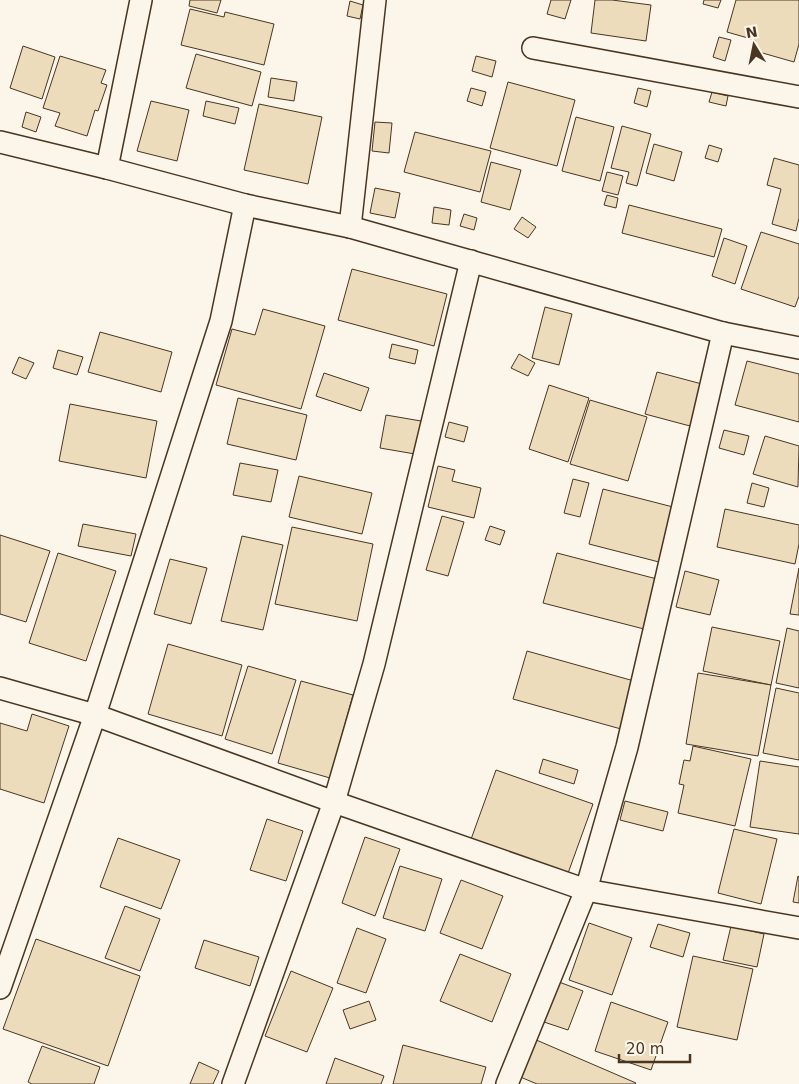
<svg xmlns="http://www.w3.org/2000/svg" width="799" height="1084" font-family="'DejaVu Sans',sans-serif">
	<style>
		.building { fill: #ecdcbc; stroke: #4a3520 }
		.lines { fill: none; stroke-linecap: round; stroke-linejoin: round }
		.minor-casing { stroke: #4a3520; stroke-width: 24 }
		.minor { stroke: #fbf6e9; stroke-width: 21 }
	</style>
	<rect width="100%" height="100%" fill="#fbf6e9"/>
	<g class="building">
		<polygon points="190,0 221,0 217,13 189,6"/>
		<polygon points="551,0 571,0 565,19 547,14"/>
		<polygon points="595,0 612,0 651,5 646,41 591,33"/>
		<polygon points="704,0 721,0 718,8 703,4"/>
		<polygon points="736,0 799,0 799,44 794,62 752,50 755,40 727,32"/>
		<polygon points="350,1 363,5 360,19 347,16"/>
		<polygon points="190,9 224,17 225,12 274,24 264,65 181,45"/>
		<polygon points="719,37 731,40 725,61 713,57"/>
		<polygon points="23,46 55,57 42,99 10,88"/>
		<polygon points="196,54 261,72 252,106 186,88"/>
		<polygon points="60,56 106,70 101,83 107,85 98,111 95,110 87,136 55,126 60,113 43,108"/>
		<polygon points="476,56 496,61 492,77 472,71"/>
		<polygon points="271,78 297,82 294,101 268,97"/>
		<polygon points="508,82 575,100 557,166 490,148"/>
		<polygon points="471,88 486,92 482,106 467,101"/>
		<polygon points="638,88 651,91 647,107 634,103"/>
		<polygon points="712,92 728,96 726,106 709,102"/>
		<polygon points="151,101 189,110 177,161 137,151"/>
		<polygon points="206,101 239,108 235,124 203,116"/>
		<polygon points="259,104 322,117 308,184 244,170"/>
		<polygon points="26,112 41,117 36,132 22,127"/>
		<polygon points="576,117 614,127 600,181 562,171"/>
		<polygon points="375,122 392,123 389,153 372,151"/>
		<polygon points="622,126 651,134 637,186 626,183 629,172 611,168"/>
		<polygon points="415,132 491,151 480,192 404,172"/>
		<polygon points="654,144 682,152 674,181 646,173"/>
		<polygon points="709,145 722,149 718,162 705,158"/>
		<polygon points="774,158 799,165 799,218 796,231 772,224 781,189 767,185"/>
		<polygon points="491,162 521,170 510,210 481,202"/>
		<polygon points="607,172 623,176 618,195 602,191"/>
		<polygon points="375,188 400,193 395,218 370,213"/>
		<polygon points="607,195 618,198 616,208 604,205"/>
		<polygon points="629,205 722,229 714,257 622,233"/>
		<polygon points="434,207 451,210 449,225 432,223"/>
		<polygon points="464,214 477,218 474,230 460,226"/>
		<polygon points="522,217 536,227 528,238 514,229"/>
		<polygon points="761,232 799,244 799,296 795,307 741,289"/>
		<polygon points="724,238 747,246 735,284 712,276"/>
		<polygon points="352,269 447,294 434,346 338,320"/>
		<polygon points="545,307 572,314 559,365 532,358"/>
		<polygon points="263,309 325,326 301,409 216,385 232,329 255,335"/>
		<polygon points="100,332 172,352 161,392 88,372"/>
		<polygon points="392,344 418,350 415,364 389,358"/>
		<polygon points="58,350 83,357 77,375 53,368"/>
		<polygon points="519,354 535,363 528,376 511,368"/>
		<polygon points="19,357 34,363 26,379 12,373"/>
		<polygon points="747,361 799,374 799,422 735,405"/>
		<polygon points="657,372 702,384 690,426 645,414"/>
		<polygon points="324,373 369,388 361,411 316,396"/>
		<polygon points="549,385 589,398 568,462 529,449"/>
		<polygon points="238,398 307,415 296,460 227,444"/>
		<polygon points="590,400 647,417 628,481 570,464"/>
		<polygon points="70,404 157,421 146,478 59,461"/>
		<polygon points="386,415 421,421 415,454 380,448"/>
		<polygon points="449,422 468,427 464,442 445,437"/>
		<polygon points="724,430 749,436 744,455 719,448"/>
		<polygon points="765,436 799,446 798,487 753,474"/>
		<polygon points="240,463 278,470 271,502 233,495"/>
		<polygon points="438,466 455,470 452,481 481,488 474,518 428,507"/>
		<polygon points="299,476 372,493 362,534 289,517"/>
		<polygon points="573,479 589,483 580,517 564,513"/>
		<polygon points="752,483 769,488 764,507 747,503"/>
		<polygon points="603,489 673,507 659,562 589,544"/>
		<polygon points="725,509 799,525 799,544 795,564 717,547"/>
		<polygon points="442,516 464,522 448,576 426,570"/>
		<polygon points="83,524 136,534 131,556 78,546"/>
		<polygon points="490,526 505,531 500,545 485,540"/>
		<polygon points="292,527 373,544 357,621 275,604"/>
		<polygon points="0,535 50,551 26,622 0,614"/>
		<polygon points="242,536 283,545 263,630 221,621"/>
		<polygon points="58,553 116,571 86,661 29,643"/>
		<polygon points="557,553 657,579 644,629 543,603"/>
		<polygon points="170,559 207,568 191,624 154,614"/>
		<polygon points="799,568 799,615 790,614"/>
		<polygon points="685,571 719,580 710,615 676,607"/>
		<polygon points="712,627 780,641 771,685 703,671"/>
		<polygon points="787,628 799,631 799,688 776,683"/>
		<polygon points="168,644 242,665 222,736 148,714"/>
		<polygon points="527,651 634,681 621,729 513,699"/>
		<polygon points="248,666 296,680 272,754 225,739"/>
		<polygon points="698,673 771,685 758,756 686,744"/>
		<polygon points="301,681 353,695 330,778 278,763"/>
		<polygon points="776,688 799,693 799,760 763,753"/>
		<polygon points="32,714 69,726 44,803 0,789 0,723 27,731"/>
		<polygon points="693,746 751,759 735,826 678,813 684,785 679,784 684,760 690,761"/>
		<polygon points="543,759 578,770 574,784 539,773"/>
		<polygon points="760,761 799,767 799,834 750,827"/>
		<polygon points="496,770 593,804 567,876 470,842"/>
		<polygon points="625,801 668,812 663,831 620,820"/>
		<polygon points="267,819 303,831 286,881 250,870"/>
		<polygon points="734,829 777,839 761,904 718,893"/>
		<polygon points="365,837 400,849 375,916 342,903"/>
		<polygon points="118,838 180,860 161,909 100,887"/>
		<polygon points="400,866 442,879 425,931 383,918"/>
		<polygon points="798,876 799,877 799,903 793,902"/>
		<polygon points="461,880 503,896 482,949 440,933"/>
		<polygon points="125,906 160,919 140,971 105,958"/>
		<polygon points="589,923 632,938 612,995 569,980"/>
		<polygon points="658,924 690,933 683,957 650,947"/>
		<polygon points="731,926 764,934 757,967 723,960"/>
		<polygon points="357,928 386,939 366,993 337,983"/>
		<polygon points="36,939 140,976 108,1066 3,1029"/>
		<polygon points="204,940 259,957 250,986 195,968"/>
		<polygon points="460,954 511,974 492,1022 440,1001"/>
		<polygon points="693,956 753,969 737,1040 677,1027"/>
		<polygon points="291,971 333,988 307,1052 265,1036"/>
		<polygon points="559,982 583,991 568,1030 544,1022"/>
		<polygon points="369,1001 376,1020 350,1029 343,1010"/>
		<polygon points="611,1002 668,1022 651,1070 595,1051"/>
		<polygon points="534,1039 636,1083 635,1084 537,1084 518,1076"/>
		<polygon points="403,1045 486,1067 481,1084 393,1084"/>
		<polygon points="42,1046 100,1067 94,1084 32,1084 28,1082"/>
		<polygon points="335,1058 384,1076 381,1084 326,1084"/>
		<polygon points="199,1062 219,1071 213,1084 190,1084"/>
	</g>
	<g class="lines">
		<defs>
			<g id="minor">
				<polyline points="533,48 799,97"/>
				<polyline points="0,142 107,168 245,205 350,227 723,333 799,348"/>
				<polyline points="107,168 141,0"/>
				<polyline points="350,227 375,0"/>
				<polyline points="0,688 95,715 334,802 586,890 799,928"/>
				<polyline points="0,988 95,715 221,321 245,205"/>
				<polyline points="233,1084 334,802 374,664 471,261"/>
				<polyline points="507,1084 586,890 627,747 723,333"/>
			</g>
		</defs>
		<use href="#minor" class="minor-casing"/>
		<use href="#minor" class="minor"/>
	</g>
	<g transform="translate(754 45) rotate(350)" stroke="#fbf6e9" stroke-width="4" paint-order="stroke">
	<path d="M0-4L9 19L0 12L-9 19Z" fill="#4a3520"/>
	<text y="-8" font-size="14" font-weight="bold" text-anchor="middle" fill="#4a3520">N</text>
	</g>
	<path d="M619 1054v8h71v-8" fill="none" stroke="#4a3520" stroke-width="2.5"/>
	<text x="626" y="1054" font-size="15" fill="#4a3520" stroke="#fbf6e9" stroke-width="4" paint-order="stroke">20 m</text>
</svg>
